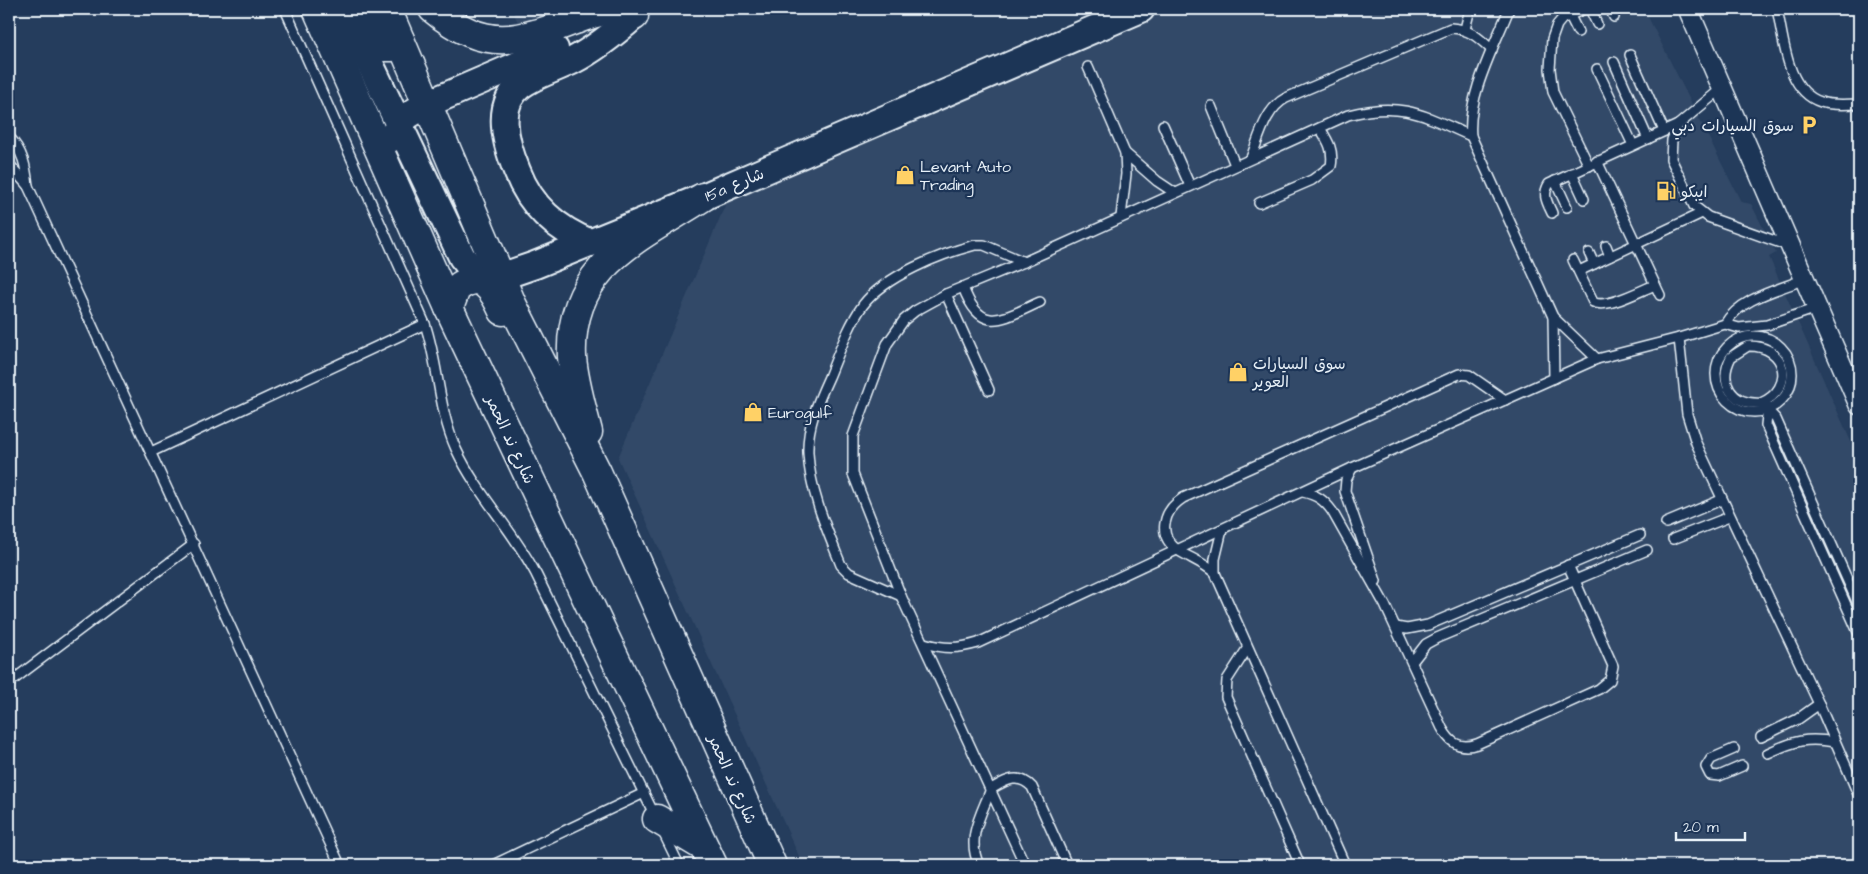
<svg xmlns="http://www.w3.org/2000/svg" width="1868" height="874" font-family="'Architects Daughter','Playpen Sans Arabic',sans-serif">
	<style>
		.built { fill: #334a68 }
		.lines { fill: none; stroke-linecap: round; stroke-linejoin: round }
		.lane-casing { stroke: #e8f1f8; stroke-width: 12 }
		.street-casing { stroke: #e8f1f8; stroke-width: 22 }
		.secondary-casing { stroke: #e8f1f8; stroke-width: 30 }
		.primary-casing { stroke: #e8f1f8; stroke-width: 31 }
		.lane { stroke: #1d3557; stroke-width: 9 }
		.street { stroke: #1d3557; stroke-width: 19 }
		.secondary { stroke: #1d3557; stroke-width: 26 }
		.primary { stroke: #1d3557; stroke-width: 28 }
		.labels { text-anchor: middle; stroke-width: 4.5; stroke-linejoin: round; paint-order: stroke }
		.poi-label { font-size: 16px; fill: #e8f1f8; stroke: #1d3557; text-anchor: start }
		.street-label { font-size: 16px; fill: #e8f1f8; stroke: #1d3557 }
	</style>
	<rect width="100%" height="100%" fill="#253d5d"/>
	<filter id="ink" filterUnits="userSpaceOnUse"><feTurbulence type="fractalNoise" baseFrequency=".02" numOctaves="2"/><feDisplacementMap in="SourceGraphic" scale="10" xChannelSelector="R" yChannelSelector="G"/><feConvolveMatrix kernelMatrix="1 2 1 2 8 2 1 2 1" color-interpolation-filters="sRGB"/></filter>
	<g filter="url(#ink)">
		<g class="built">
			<polygon points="512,9 562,9 520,27"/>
			<polygon points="1111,9 1644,9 1741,202 1751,204 1776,253 1769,257 1859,460 1859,865 803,865 618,458 738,175"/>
		</g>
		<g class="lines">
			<defs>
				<g id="lane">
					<path d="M 285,9 L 425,324 C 439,366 438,409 456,449 C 477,494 513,530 536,574 L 656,818"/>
					<path d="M 1509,9 C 1494,47 1467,96 1471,136 L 1553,317 L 1554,378"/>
					<polyline points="1584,9 1562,19 1557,25 1552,39 1550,69 1553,92 1589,166"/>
					<polyline points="1590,9 1597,24"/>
					<polyline points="1610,9 1614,17"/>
					<path d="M 1777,9 C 1784,39 1786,91 1821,102 C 1833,106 1847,104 1859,104"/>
					<polyline points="1570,16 1578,32"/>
					<polyline points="1465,29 1470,9"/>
					<polyline points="1630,55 1664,131"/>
					<polyline points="1614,62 1648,139"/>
					<polyline points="1088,67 1125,153 1126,174 1121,217"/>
					<polyline points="1597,69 1633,145"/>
					<polyline points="1211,106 1235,165"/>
					<polyline points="1163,125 1190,186"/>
					<polyline points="1678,125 1672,140 1671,159 1694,206 1708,217 1789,246"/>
					<path d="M 9,137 C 23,151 26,167 28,186"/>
					<polyline points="1125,153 1157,181 1175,193"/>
					<path d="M 1251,158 C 1259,138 1265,109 1286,98 L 1451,28 C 1470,29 1479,38 1492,50"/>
					<polyline points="1597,161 1660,295"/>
					<polyline points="9,164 28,186 340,865"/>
					<polyline points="1572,173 1584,199"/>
					<polyline points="1555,181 1567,207"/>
					<path d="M 1259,203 L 1312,180 L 1331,166 C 1334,150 1328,141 1320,128"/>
					<path d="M 1552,213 C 1547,202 1542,195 1549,184 L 1678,125 L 1722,88"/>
					<polyline points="1606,246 1610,256"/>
					<polyline points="1589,253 1594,264"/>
					<path d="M 1573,260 L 1593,302 C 1606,310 1641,290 1655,285"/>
					<polyline points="1579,271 1702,213"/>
					<path d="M 963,287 C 981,336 1002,319 1040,302"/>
					<polyline points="946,294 989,390"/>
					<polyline points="1553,317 1597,359"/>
					<path d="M 1725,324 C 1740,298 1778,290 1805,279"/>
					<circle cx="1754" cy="374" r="38"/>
					<polyline points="1679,338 1687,414 1696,443 1819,704 1859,796"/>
					<path d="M 1761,403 C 1796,388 1787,345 1748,346 L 1731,357 C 1718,382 1731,405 1761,403 L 1776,419 L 1859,606"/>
					<polyline points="1768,407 1766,425 1859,634"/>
					<polyline points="151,452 425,324"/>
					<polyline points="1352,468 1346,480 1345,491 1376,581"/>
					<path d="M 1303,492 C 1317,495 1324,500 1332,511 L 1385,605 L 1442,728 C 1450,743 1460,750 1477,744 L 1599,689 L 1610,680 L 1613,666 L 1568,565"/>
					<polyline points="1666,523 1721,500"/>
					<polyline points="1222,530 1215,559 1215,573 1345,865"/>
					<polyline points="1673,539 1729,517"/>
					<path d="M 1215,573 C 1204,563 1192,559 1179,551 C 1156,536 1163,511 1183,498 L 1459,374 L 1469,375 L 1505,400"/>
					<path d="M 901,596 L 849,573 L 841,565 C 827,530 810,492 808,453 C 807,426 818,401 829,377 C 839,353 848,326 863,305 C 885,276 940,254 975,245 L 984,245 L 1024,262"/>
					<polyline points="1396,627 1407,629 1428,625 1640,535"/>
					<path d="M 924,643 C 944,649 958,649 978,643 L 1352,468 L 1597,359 L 1679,338 L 1725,324 L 1739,328 L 1767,325 L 1817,308"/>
					<polyline points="1247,649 1227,680 1226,697 1300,865"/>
					<polyline points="1412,662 1426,644 1437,638 1647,550"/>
					<polyline points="9,683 194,544"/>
					<polyline points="1761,737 1798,719 1819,704"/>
					<polyline points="1734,749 1711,759 1706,767 1710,775 1719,776 1742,766"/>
					<path d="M 1768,753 C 1794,741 1806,737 1835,742"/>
					<polyline points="663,832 679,865"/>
					<polyline points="493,865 644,793"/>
					<path d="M 979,865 C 966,838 981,815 991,789 C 1005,781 1018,772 1032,787 L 1067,865"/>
					<path d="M 1025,865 L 901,596 L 853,474 L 853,436 L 887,344 L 904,320 L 915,311 L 946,294 L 1024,262 L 1348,115 C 1402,101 1423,115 1471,136"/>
				</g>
				<polyline id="street" points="1688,9 1859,405"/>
				<g id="secondary">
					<polyline points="344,9 462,257 471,268 486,275 500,277 535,265 703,197 1141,9"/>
					<polyline points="390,139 407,116 427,104 555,49"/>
					<path d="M 591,243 C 556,229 531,207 517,171 C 505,142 493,101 526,82 C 541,73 557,68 572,61 C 595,49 615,33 634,16"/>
				</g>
				<g id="primary">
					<polyline points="317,9 449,308 713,865"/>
					<polyline points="362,9 377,40 383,47 392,47 400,40"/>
					<polyline points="387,9 512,304 597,472 772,865"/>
					<path d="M 433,9 C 486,53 517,42 575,20 C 597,12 612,6 634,16"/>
					<path d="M 449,308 L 456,289 C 481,268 493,289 503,311"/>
					<path d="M 588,432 C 582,408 574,382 572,357 C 568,266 638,239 703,197"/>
					<polyline points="657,819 704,847"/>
				</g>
			</defs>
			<use href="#lane" class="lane-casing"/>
			<use href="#street" class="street-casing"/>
			<use href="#secondary" class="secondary-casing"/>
			<use href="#primary" class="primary-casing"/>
			<use href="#lane" class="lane"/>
			<use href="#street" class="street"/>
			<use href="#secondary" class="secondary"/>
			<use href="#primary" class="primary"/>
		</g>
	</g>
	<defs>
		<symbol id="parking-bare" viewBox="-9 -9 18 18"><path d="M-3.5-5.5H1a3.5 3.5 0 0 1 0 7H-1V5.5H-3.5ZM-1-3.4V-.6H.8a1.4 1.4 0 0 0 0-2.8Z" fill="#ffd166" stroke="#1d3557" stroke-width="2.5" paint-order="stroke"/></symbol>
		<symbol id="shop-bare" viewBox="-9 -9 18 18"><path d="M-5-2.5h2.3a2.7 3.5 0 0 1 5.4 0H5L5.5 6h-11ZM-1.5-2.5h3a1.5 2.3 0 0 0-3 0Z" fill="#ffd166" stroke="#1d3557" stroke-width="2.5" paint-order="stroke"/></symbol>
		<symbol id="fuel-bare" viewBox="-9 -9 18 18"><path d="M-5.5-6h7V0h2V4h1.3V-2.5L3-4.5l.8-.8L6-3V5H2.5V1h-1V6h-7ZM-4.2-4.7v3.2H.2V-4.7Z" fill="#ffd166" stroke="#1d3557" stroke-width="2.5" paint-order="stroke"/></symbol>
	</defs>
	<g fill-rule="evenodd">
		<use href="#parking-bare" x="1795" y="111" width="28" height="28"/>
		<use href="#shop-bare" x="891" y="161" width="28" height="28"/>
		<use href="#fuel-bare" x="1652" y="177" width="28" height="28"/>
		<use href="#shop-bare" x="1224" y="358" width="28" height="28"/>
		<use href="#shop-bare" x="739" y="398" width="28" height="28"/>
	</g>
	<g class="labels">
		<g class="poi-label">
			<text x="1794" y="131" text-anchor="end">سوق السيارات دبي</text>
			<text x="920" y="172">Levant Auto<tspan x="920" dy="18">Trading</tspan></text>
			<text x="1681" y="197">ايبكو</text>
			<text x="1253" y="369">سوق السيارات<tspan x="1253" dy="18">العوير</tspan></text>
			<text x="768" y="418">Eurogulf</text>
		</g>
		<g class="street-label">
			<text transform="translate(734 184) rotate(-23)" y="6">15a شارع</text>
			<text transform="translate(511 439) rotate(65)" y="6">شارع ند الحمر</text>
			<text transform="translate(733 779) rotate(66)" y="6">شارع ند الحمر</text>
		</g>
	</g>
	<rect width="1868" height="874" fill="none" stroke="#1d3557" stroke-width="30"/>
	<rect x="15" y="15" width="1838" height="844" fill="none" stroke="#e8f1f8" stroke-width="2" filter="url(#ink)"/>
	<path d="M1676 832v8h69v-8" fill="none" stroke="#e8f1f8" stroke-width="2.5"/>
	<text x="1683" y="832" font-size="15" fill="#e8f1f8" stroke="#1d3557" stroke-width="4" paint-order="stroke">20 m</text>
</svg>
